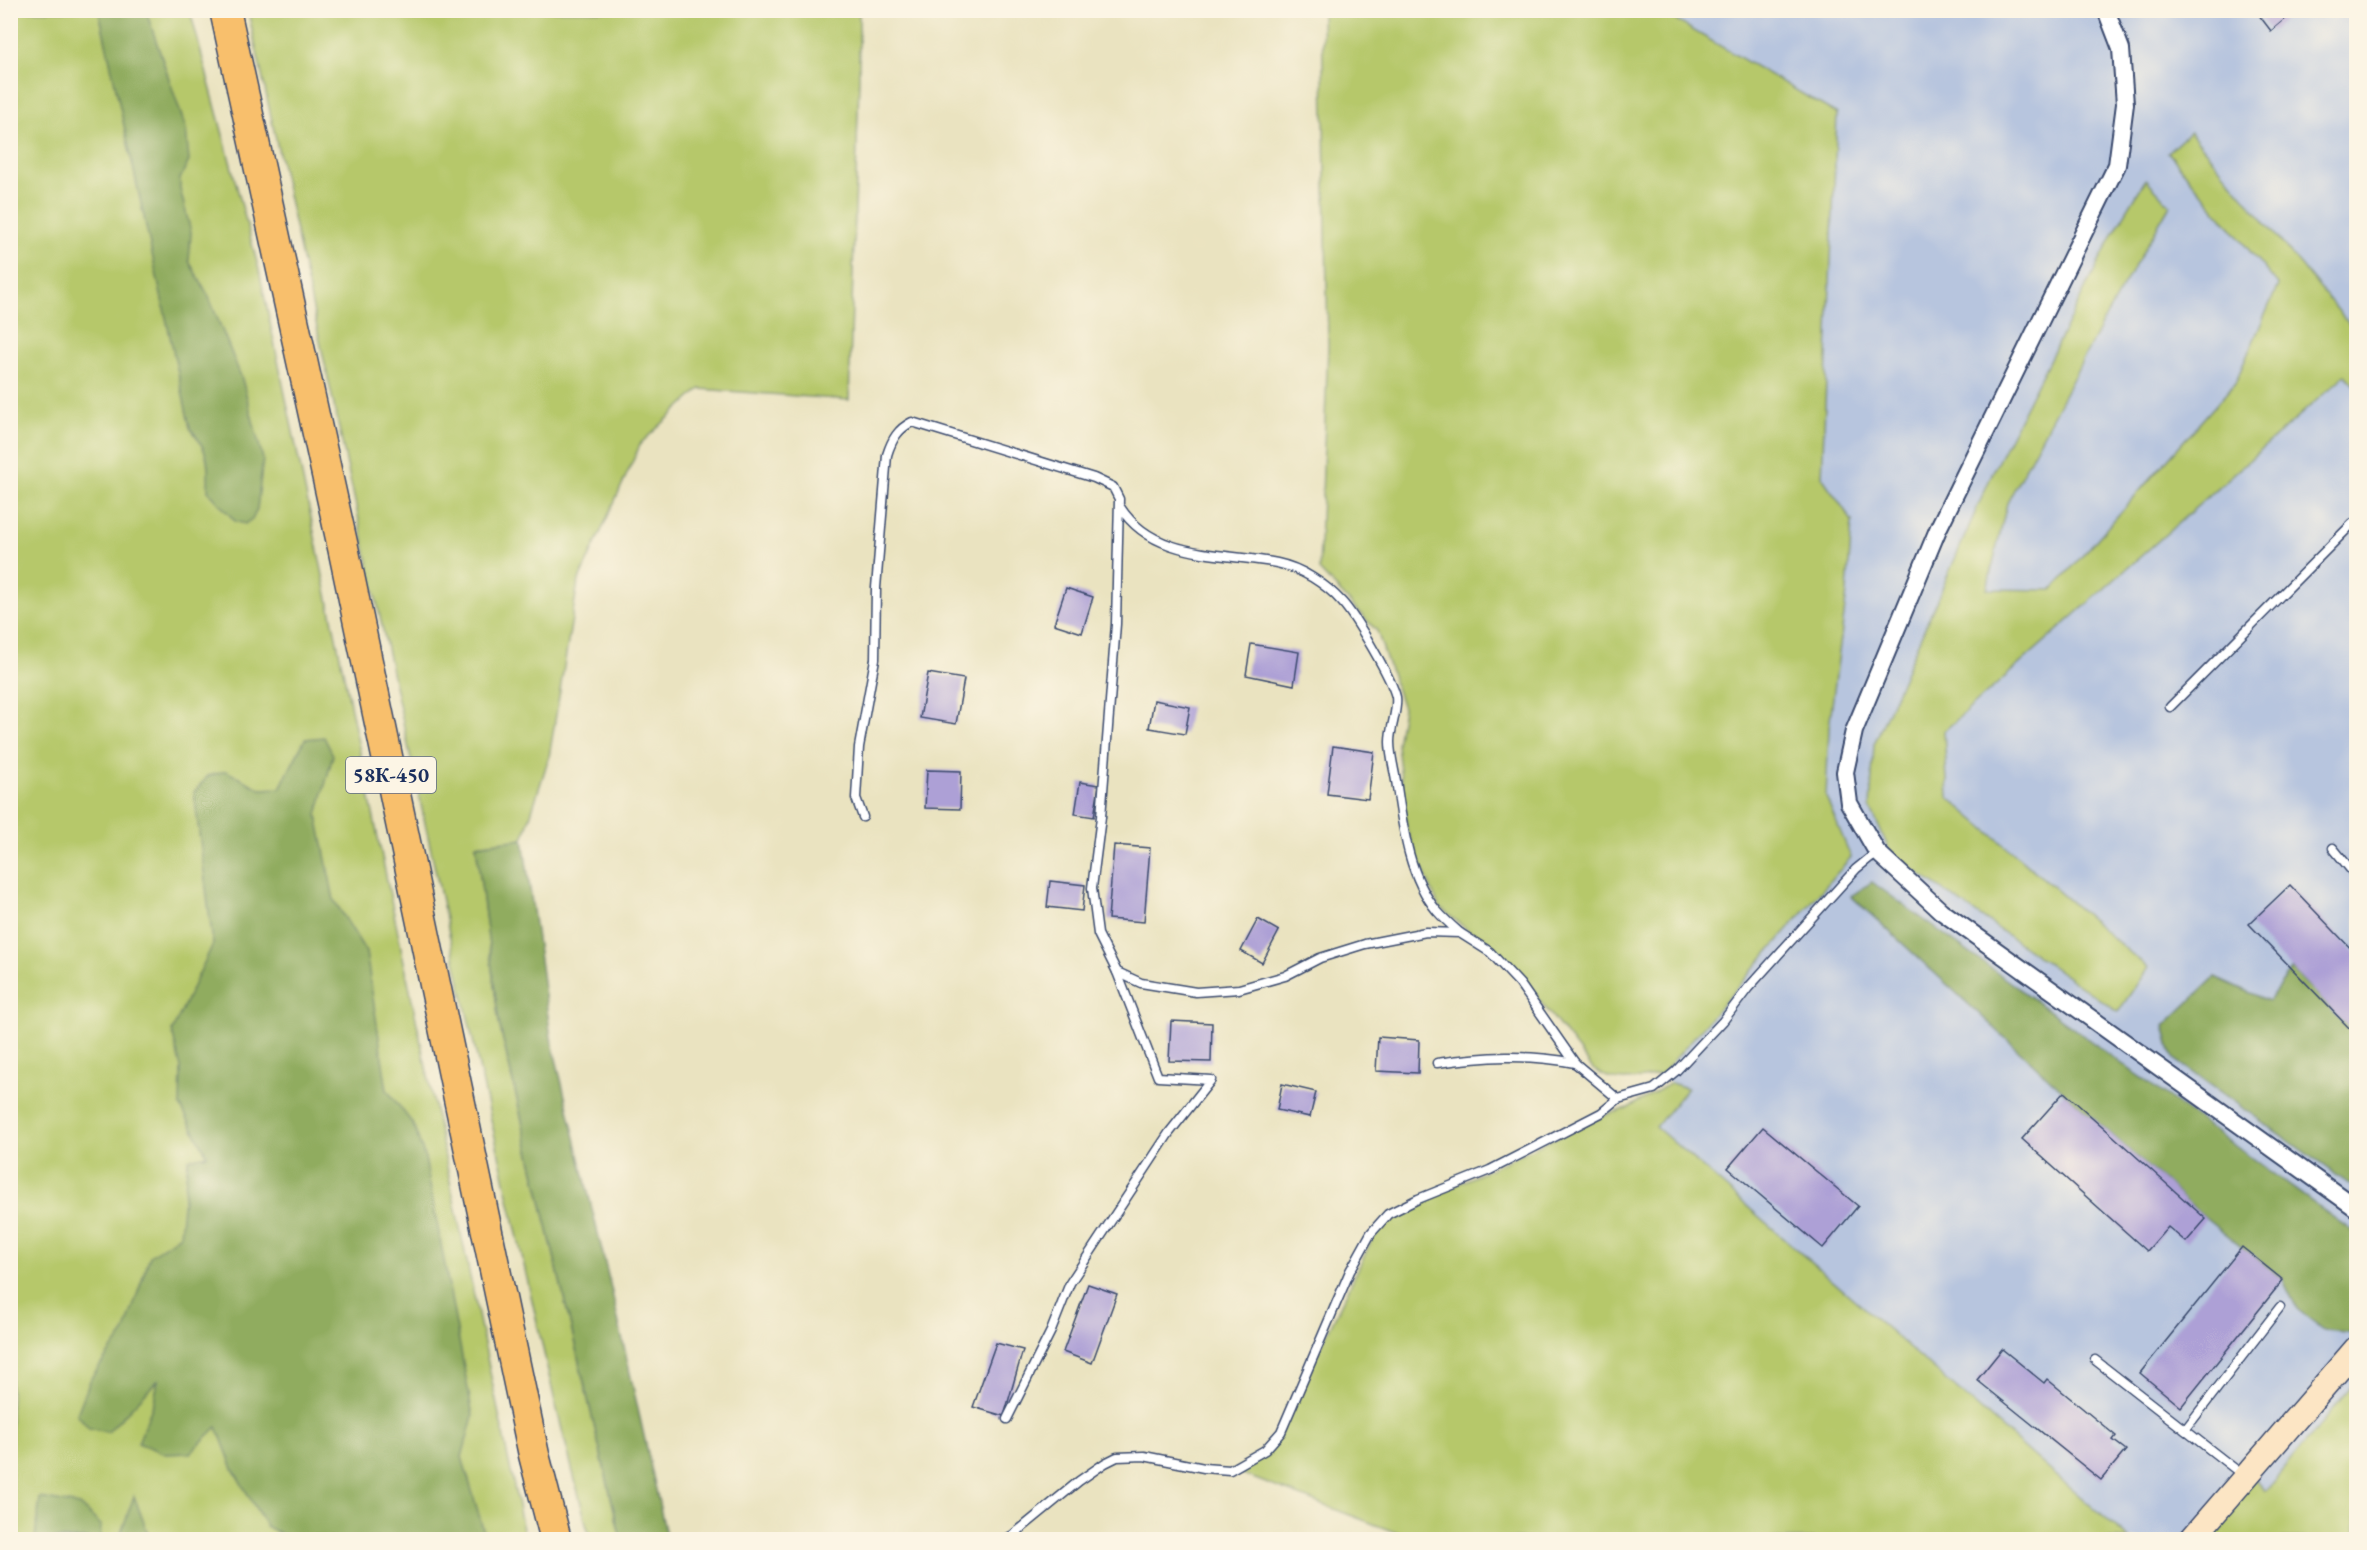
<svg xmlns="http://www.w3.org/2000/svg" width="2367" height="1550" font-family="'EB Garamond',serif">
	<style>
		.industrial { fill: #b7c5de }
		.green { fill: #b6c86b; stroke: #687c64; stroke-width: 1.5 }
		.forest { fill: #90ac5f; stroke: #566e5e; stroke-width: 1.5 }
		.building { fill: #ada0d6 }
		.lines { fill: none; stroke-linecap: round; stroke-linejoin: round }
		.lane-casing { stroke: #3a4a6d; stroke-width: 11 }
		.street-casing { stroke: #3a4a6d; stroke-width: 20 }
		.secondary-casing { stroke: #3a4a6d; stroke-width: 27 }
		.highway-casing { stroke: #3a4a6d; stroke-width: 33 }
		.lane { stroke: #fff; stroke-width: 8 }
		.street { stroke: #fff; stroke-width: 16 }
		.secondary { stroke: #fce5c4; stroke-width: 24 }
		.highway { stroke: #f8bf6c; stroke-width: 30 }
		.labels { text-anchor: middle; stroke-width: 6; stroke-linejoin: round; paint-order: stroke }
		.shield { fill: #fcf5e5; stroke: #5e6a86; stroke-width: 1.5 }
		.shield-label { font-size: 21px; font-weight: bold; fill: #1b2f5e }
	</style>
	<rect width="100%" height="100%" fill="#fcf5e5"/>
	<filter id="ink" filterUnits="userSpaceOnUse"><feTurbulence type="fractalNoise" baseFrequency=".0167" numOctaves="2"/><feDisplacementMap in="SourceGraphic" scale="12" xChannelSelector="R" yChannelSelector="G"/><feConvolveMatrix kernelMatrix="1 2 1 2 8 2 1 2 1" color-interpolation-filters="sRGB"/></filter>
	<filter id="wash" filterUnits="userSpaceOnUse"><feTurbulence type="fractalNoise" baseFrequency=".008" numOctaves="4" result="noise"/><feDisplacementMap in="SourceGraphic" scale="24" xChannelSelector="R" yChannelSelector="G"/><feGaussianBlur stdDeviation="1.35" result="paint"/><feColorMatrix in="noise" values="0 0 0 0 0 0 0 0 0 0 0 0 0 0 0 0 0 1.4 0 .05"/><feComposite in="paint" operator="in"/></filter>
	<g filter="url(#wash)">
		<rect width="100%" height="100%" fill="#eae3c0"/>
		<polygon class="industrial" points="1660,11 2356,11 2356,1381 2266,1491 2255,1477 2201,1539 2129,1539 1656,1127 1687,1088 1671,1083 1662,1074 1851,857 1826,797 1829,728 1847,592 1852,521 1822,477 1837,114"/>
		<g class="green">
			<polygon points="11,11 190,11 259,270 525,1539 11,1540"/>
			<polygon points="248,11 859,11 859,82 849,400 700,389 641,443 578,582 549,757 523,839 476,845 499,1023 621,1539 590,1539 555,1402 454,956"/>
			<path d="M 1322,11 L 1660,11 L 1837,114 L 1822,477 L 1852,521 L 1847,592 L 1829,728 L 1826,797 L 1851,857 L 1662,1074 C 1635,1080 1616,1086 1593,1069 L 1513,966 L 1439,907 L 1407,831 L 1397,744 L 1403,708 L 1377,631 L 1319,570 L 1328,346 Z"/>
			<polygon points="2190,132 2356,332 2356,387 2345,375 1944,731 1948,797 2148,968 2118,1012 1891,854 1870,807 1874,744 1995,467 2114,232 2146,179 2170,205 2108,312 2007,503 1987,589 2052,590 2235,383 2278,285 2168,152"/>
			<polygon points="1671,1083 1687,1088 1656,1127 2129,1539 1413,1539 1234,1471 1271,1451 1378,1227 1416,1204 1599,1117 1628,1108"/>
			<polygon points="2356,1381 2356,1539 2201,1540 2254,1477 2266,1490"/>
		</g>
		<g class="forest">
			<path d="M 99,11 L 146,11 L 186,129 L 189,161 L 180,179 L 180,189 L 191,232 L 189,261 L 208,295 L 242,379 L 263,459 L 257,509 L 253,518 L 245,524 L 235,521 L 208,491 C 209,462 209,451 190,428 Z"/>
			<polygon points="324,737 333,755 317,815 334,900 366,952 387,1090 413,1124 425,1158 473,1416 462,1457 486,1539 290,1539 266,1526 233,1469 217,1427 190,1453 166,1454 138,1443 154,1402 158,1380 108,1432 89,1428 77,1414 91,1378 125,1331 150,1256 180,1235 188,1159 207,1155 180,1105 181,1068 172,1031 213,944 194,792 208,776 226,771 261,789 280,788 305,739"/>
			<polygon points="523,839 551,1038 611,1288 667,1539 621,1539 499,1023 476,845"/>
			<polygon points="1872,882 2356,1234 2356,1333 2324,1330 2297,1309 2283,1280 2206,1219 2064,1092 1851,896"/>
			<polygon points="2292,969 2356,1034 2356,1189 2173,1058 2164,1026 2215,977 2268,1001"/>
			<polygon points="134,1496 150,1539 119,1539"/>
			<polygon points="40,1498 79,1505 101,1525 100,1539 35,1539"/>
		</g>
		<g id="blocks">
			<g class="building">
				<polygon points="2255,10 2296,10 2271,31"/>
				<polygon points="1066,588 1093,597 1082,633 1054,624"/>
				<polygon points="1251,644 1299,652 1294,685 1246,675"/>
				<polygon points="928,673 964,679 956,724 920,718"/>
				<polygon points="1154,700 1190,707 1185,734 1149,728"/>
				<polygon points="1333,746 1374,752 1368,799 1327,794"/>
				<polygon points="927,770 961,771 960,809 925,808"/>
				<polygon points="1080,782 1099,785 1094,817 1075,814"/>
				<polygon points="1114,845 1150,848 1144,922 1108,919"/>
				<polygon points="1050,881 1085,885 1082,911 1047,907"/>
				<polygon points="2290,885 2356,954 2356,1022 2350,1029 2249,924"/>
				<polygon points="1258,919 1279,931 1262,963 1241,951"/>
				<polygon points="1171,1021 1212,1023 1211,1062 1169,1061"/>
				<polygon points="1378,1037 1419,1040 1418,1073 1376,1071"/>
				<polygon points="1282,1084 1316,1092 1310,1117 1277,1110"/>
				<polygon points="2064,1092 2206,1219 2186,1242 2168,1227 2147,1251 2022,1139"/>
				<polygon points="1763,1127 1858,1206 1823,1248 1728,1168"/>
				<polygon points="2242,1247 2283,1280 2181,1407 2140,1373"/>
				<polygon points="1088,1284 1117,1294 1092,1363 1063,1352"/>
				<polygon points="996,1343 1023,1350 1004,1416 973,1407"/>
				<polygon points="2002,1349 2044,1383 2047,1379 2116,1436 2113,1440 2126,1450 2101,1480 1977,1380"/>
			</g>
		</g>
	</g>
	<g filter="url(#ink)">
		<use href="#blocks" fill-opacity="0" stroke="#3a4a6d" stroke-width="1.5"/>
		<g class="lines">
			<defs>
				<g id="lane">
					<path d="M 1120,507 C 1154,560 1222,552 1277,563 C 1301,568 1326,584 1342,602 C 1355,616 1392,679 1396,697 C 1398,711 1390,727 1390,742 C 1390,756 1395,772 1397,787 C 1403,829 1409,877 1437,911 C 1444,919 1452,926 1460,933"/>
					<polyline points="2170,707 2353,523 2356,528"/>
					<path d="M 863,817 L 856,798 L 859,747 L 875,659 L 876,588 L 887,455 C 892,439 898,429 912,422 L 1094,478 L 1113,487 L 1119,499 L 1116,624 L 1101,817 L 1092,888 L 1098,934 L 1117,972 L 1141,983 L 1196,992 L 1239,989 L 1285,976 L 1320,958 L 1365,944 L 1426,932 L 1460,933 L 1490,952 L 1520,984 L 1575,1063 L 1618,1099 L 1654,1089 L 1676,1071 L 1723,1021 L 1748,988 L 1856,869 L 1877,852"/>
					<polyline points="2333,848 2356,876"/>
					<path d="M 1437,1063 C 1486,1056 1527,1054 1575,1063"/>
					<polyline points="2095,1360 2244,1476"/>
					<polyline points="1007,1419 1051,1331 1070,1283 1169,1133 1211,1080 1158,1077 1117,972"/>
					<polyline points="2185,1430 2280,1307"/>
					<polyline points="1004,1540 1013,1535 1079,1481 1105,1463 1117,1457 1144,1456 1204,1468 1230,1470 1265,1450 1281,1432 1350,1271 1371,1233 1388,1214 1418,1199 1490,1170 1601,1113 1618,1099"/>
				</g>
				<polyline id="street" points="2106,10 2121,49 2125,104 2117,165 1939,527 1854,731 1845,772 1849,803 1877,852 1941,911 2356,1208"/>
				<polyline id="secondary" points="2191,1540 2356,1349"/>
				<polyline id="highway" points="225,10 344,552 534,1455 556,1540"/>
			</defs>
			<use href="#lane" class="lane-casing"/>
			<use href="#street" class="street-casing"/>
			<use href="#secondary" class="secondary-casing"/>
			<use href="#highway" class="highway-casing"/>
			<use href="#lane" class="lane"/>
			<use href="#street" class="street"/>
			<use href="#secondary" class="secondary"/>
			<use href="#highway" class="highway"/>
		</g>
	</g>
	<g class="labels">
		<rect class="shield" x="346" y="757" width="90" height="36" rx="4.5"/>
		<g class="shield-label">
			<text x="391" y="782">58К-450</text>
		</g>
	</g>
	<rect width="2367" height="1550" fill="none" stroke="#fcf5e5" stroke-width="36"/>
</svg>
